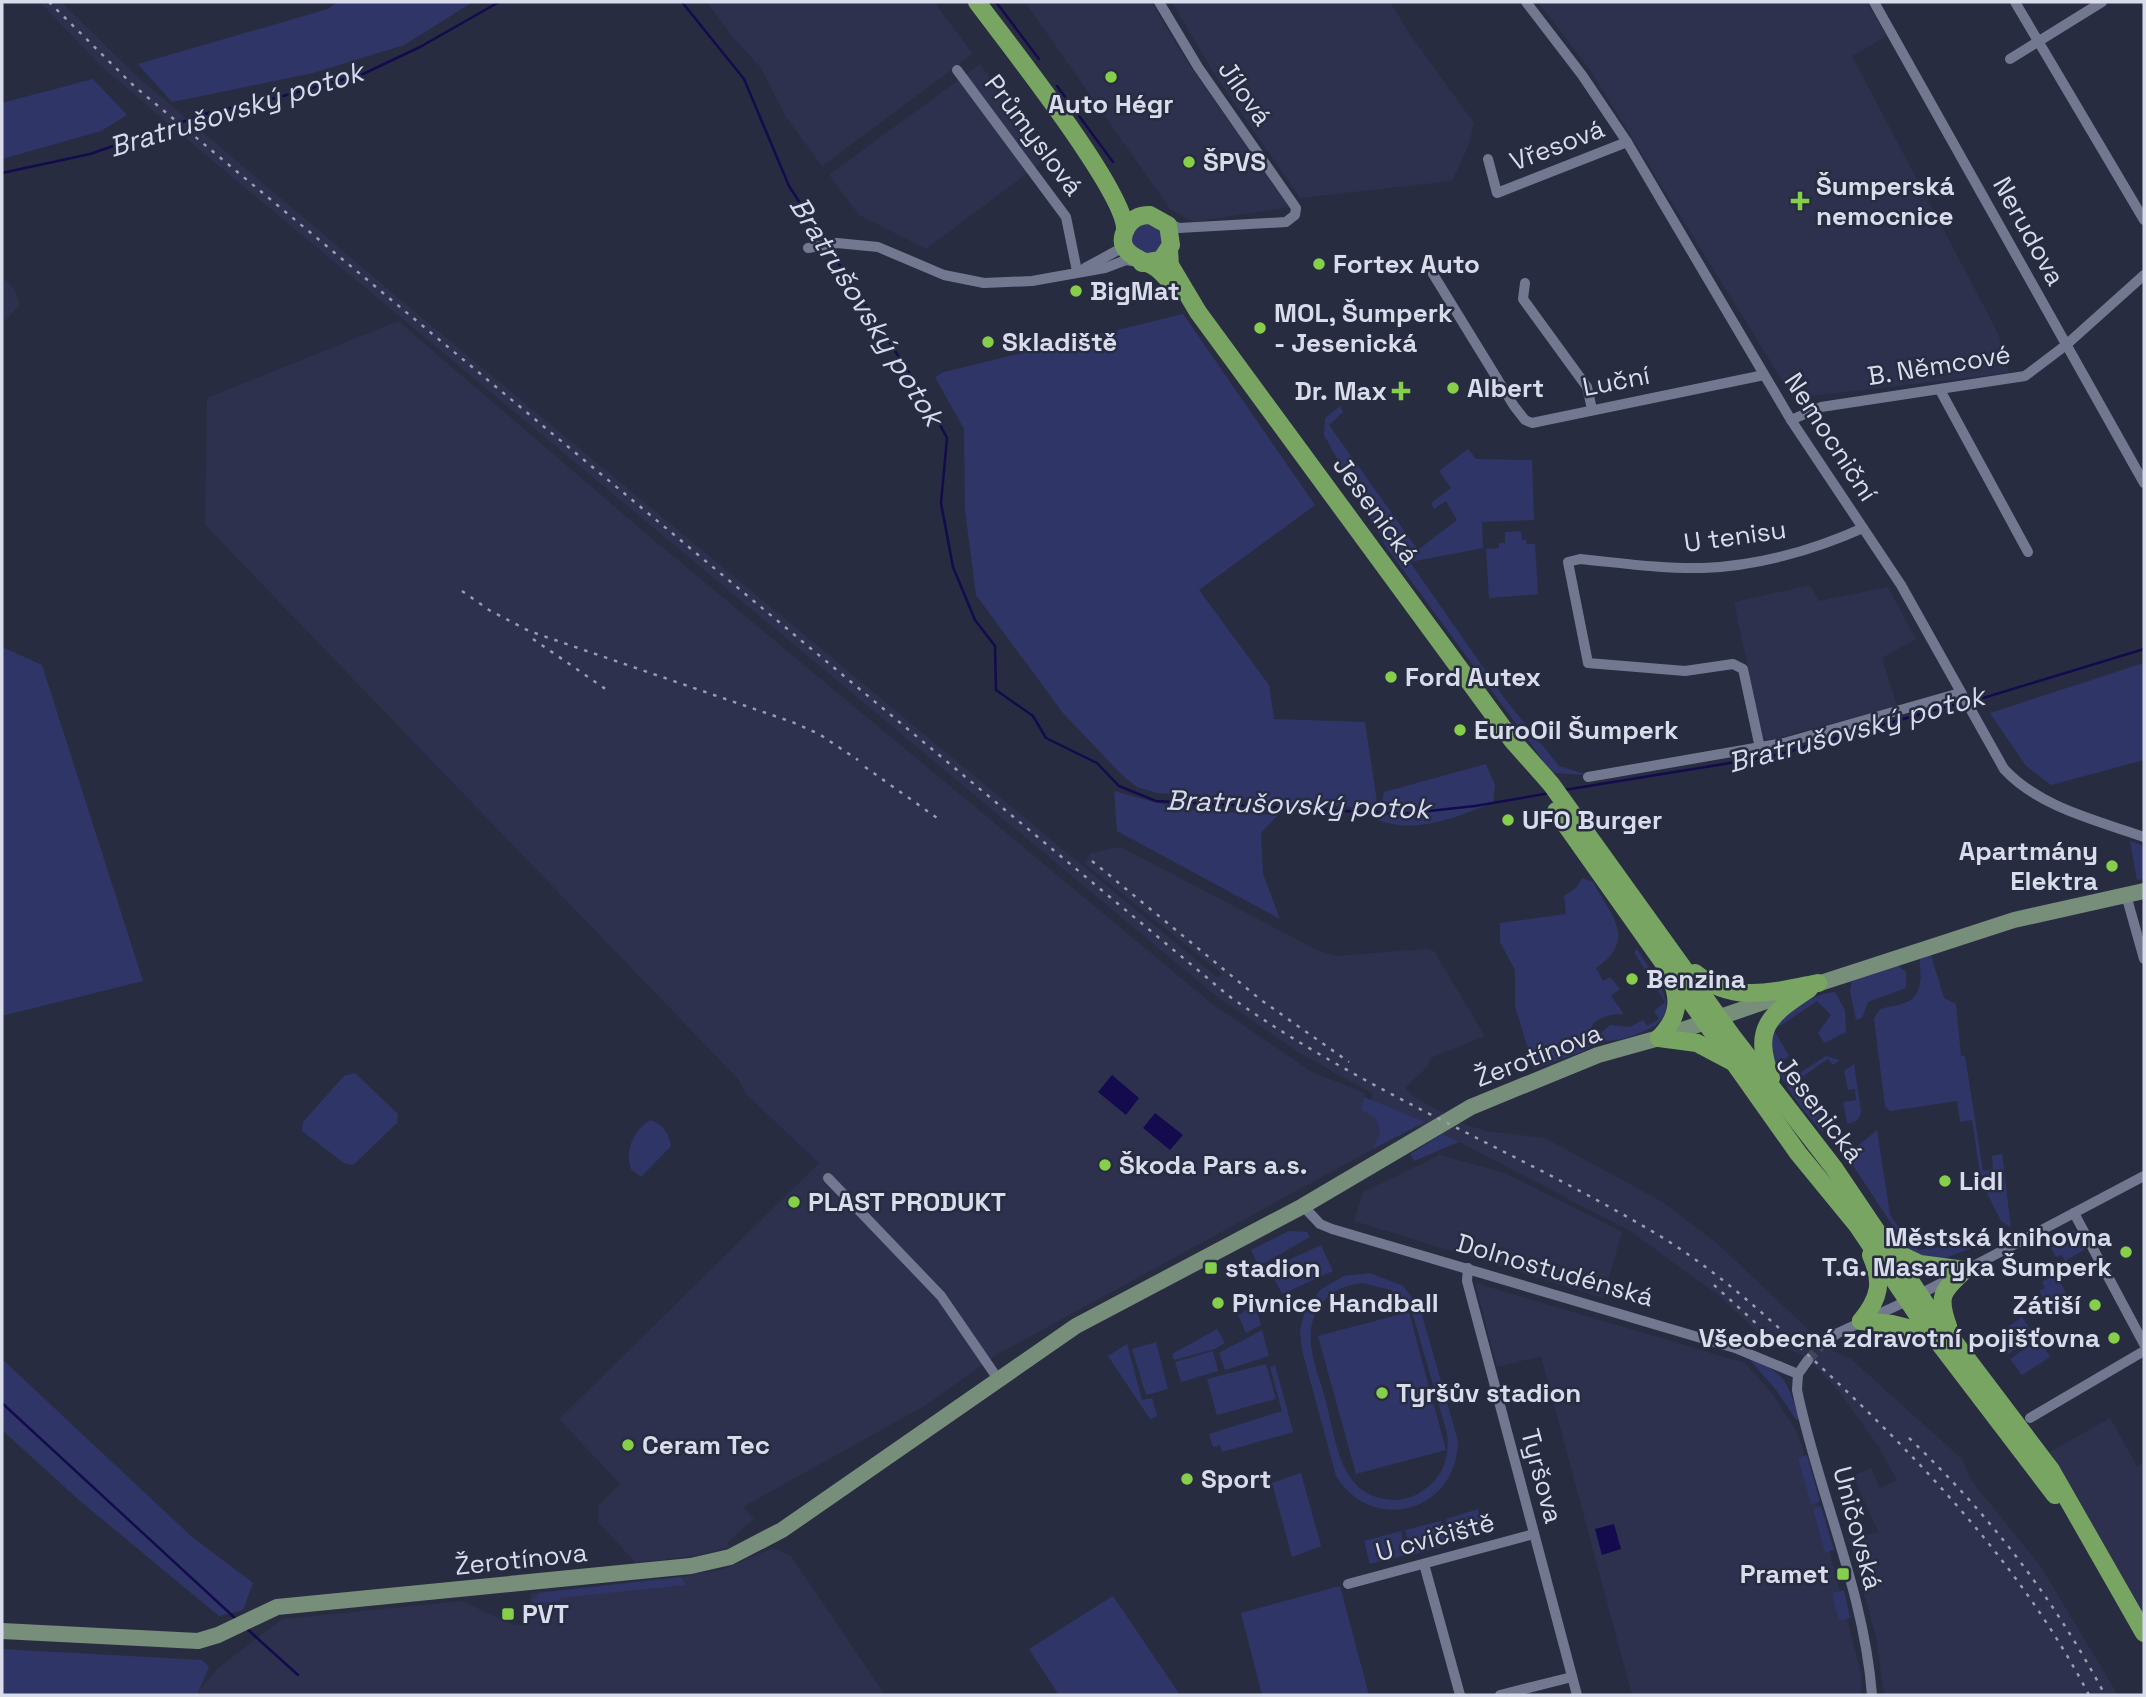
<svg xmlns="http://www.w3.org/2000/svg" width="2146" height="1697" font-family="'Space Grotesk',sans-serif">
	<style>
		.built { fill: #2d314d }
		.green { fill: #303568; fill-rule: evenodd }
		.water { fill: #130b4d }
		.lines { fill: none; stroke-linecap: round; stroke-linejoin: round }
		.stream { stroke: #130b4d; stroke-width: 2.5 }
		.street-tunnel { stroke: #43465a; stroke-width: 10; stroke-dasharray: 10 5; stroke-linecap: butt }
		.street { stroke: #737891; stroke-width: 10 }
		.secondary { stroke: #768e7a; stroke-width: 16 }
		.primary { stroke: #79a562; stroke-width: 18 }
		.rail { stroke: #999dad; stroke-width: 2.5; stroke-dasharray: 3.5 7; stroke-linecap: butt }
		.poi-dot { fill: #86cf4b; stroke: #282c41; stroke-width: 2.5 }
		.labels { text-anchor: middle; stroke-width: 5; stroke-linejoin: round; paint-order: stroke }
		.street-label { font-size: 26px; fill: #d9dcea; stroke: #282c41 }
		.poi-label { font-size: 26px; font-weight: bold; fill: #d9dcea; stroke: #282c41; text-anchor: start }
		.water-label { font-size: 28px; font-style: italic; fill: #d6daef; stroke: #282c41 }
	</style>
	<rect width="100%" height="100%" fill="#282c41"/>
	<g class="built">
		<polygon points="40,2 61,2 140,79 415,312 1218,978 1222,974 1084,863 1091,853 1121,847 1319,951 1337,956 1424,949 1434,951 1485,1036 1431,1058 1428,1066 1405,1088 1414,1097 1461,1123 1486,1131 1545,1138 1661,1201 1718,1244 1829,1349 1850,1358 1962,1459 1972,1481 2041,1567 2118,1695 1884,1695 1876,1637 1849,1539 1878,1532 1853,1476 1871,1468 1880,1488 1897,1480 1878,1446 1837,1389 1814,1365 1801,1354 1767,1342 1722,1298 1630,1231 1459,1142 1369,1105 1373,1094 1298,1052 1216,996 165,121 100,65"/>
		<polygon points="707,2 934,2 973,54 822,166 786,117 761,68 731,35"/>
		<polygon points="1025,2 1151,2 1186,60 1289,207 1193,222 1170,209"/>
		<polygon points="1172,2 1390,2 1411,36 1474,123 1468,147 1452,181 1300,198 1213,72"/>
		<polygon points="1538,2 1866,2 1887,36 1852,56 1998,333 2009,373 1793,398 1590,70"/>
		<polygon points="980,64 1048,158 926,249 859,215 829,175"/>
		<polygon points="2,277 15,290 20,305 2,324"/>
		<polygon points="398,321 649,536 1211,1003 1312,1072 1365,1093 1361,1110 1376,1118 1380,1132 1373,1149 998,1354 926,1405 743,1507 754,1519 727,1543 729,1547 699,1555 636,1563 598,1522 599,1504 620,1484 559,1419 819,1163 747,1095 738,1079 205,525 207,398"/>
		<polygon points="1810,585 1819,601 1888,587 1916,639 1882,658 1897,706 1771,740 1763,738 1734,602"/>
		<polygon points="1440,1155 1505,1173 1622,1232 1603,1298 1354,1221 1363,1192"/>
		<polygon points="1475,1283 1745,1363 1771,1392 1797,1432 1803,1449 1862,1677 1861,1695 1632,1695 1541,1356 1497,1367"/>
		<polygon points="2110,1418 2137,1466 2144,1462 2144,1620 2050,1452"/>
		<polygon points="773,1548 791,1556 885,1695 196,1695 217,1669 282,1619 461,1601 515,1625 529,1625 531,1593 681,1577 724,1569"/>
	</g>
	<g class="green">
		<polygon points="337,2 473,2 404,45 313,73 172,102 138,64 328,9"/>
		<polygon points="93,79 127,115 101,131 2,159 2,103"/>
		<polygon points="1140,224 1156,224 1165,237 1159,253 1142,256 1131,243 1132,232"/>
		<polygon points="1183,314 1315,505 1199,590 1269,685 1274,719 1365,722 1378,809 1157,793 1137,787 1122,775 1063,713 976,595 965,510 964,429 935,377 944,372"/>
		<polygon points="1340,406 1343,412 1329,425 1418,550 1457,520 1446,501 1434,509 1431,503 1451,488 1439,471 1468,449 1476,459 1532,460 1534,520 1482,522 1483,548 1410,562 1505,699 1559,766 1588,775 1552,773 1387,548 1324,435 1325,418"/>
		<polygon points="1521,531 1522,540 1526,540 1527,544 1535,544 1538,594 1489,598 1486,549 1499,548 1499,543 1505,543 1505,532"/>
		<polygon points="2,647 42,665 143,981 2,1016"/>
		<polygon points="2144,663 2144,760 2051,785 2026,766 1990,713"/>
		<path d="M 1486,764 L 1495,785 L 1493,803 C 1455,817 1417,835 1378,820 L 1384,792 Z"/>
		<polygon points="1114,791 1180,809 1278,815 1261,833 1263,874 1280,919 1117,831"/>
		<polygon points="2130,841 2144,846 2144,879 2137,880"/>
		<path d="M 1582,878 L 1593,882 C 1611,916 1638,939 1596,968 L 1603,981 L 1610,977 L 1620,989 L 1611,996 L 1624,1014 C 1602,1014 1585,1021 1590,1046 L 1584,1051 L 1534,1069 L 1515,1006 L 1515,970 L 1500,942 L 1500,923 L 1566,914 L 1564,896 L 1576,888 Z"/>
		<path d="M 1637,949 C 1654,978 1690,1014 1642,1032 C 1630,1037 1617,1041 1605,1041 L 1601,1033 L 1610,1025 L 1630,1027 L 1643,1020 L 1647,1026 L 1659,1019 L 1654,1011 L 1665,1002 L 1634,952 Z"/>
		<path d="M 1930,952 L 1944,998 L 1956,1004 L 1961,1056 L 1965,1056 L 1983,1171 L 1993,1169 L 1992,1156 L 2002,1154 L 2011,1228 L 2001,1221 L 1983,1185 L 1990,1181 L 1980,1174 L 1972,1120 L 1960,1122 L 1957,1101 L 1890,1111 L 1885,1106 L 1874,1019 L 1880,1009 C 1897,1004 1917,1006 1920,983 C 1922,976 1919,968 1920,960 Z"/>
		<polygon points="1897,965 1906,972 1906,988 1868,1002 1862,1018 1856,1020 1850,991 1852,979"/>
		<path d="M 1835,992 L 1845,1010 L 1846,1032 L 1824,1043 L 1818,1033 L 1831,1015 L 1817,1001 L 1774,1030 L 1789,1056 L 1782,1061 L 1792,1078 L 1826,1056 L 1840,1060 L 1833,1065 L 1828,1059 L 1796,1081 L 1820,1114 L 1823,1133 C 1795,1101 1740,1038 1795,1007 C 1808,1000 1821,993 1835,992 Z"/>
		<path d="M 1854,1064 L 1861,1112 C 1860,1119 1854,1124 1847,1123 L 1843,1102 L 1856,1100 L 1855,1089 L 1848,1090 L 1844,1071 Z"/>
		<polygon points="355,1073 398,1114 397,1123 353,1165 344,1163 302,1131 303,1122 344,1076"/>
		<polygon points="1364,1097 1425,1122 1373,1149 1380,1132 1376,1118 1361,1110"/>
		<path d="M 650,1120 C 662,1123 669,1134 671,1146 L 641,1177 L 631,1169 C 624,1150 634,1131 650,1120 Z"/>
		<polygon points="1877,1130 1890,1215 1910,1244 1915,1241 1918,1250 1977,1241 1987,1235 1987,1242 1943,1259 1925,1258 1908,1249 1848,1158 1848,1154"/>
		<polygon points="1442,1134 1459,1142 1414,1161 1410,1154"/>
		<polygon points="2074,1230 2084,1250 2065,1261 2062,1255 2056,1257 2049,1243"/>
		<polygon points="1289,1231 1307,1232 1310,1237 1259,1266 1251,1250"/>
		<polygon points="1321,1245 1333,1271 1282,1294 1269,1269"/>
		<path d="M 1370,1273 L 1403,1286 L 1420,1308 L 1458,1441 C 1457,1511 1374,1536 1336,1476 L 1302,1350 L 1300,1330 L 1305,1311 L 1321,1289 L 1344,1276 ZM 1362,1283 L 1391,1290 L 1412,1312 L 1447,1433 C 1450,1455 1444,1476 1425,1489 C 1414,1498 1399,1502 1385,1499 C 1339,1492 1336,1439 1326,1402 C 1320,1378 1306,1349 1312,1324 C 1317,1300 1338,1285 1362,1283 Z"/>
		<polygon points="2056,1274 2069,1300 2050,1311 2039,1291 2045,1288 2042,1282"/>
		<polygon points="1255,1305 1261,1325 1246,1333 1238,1315"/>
		<polygon points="1409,1312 1446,1450 1356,1474 1318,1336"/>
		<polygon points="2022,1317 2035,1336 2008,1354 1995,1336"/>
		<polygon points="1217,1329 1225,1343 1215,1349 1174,1360 1172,1354"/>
		<polygon points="1262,1330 1269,1356 1225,1370 1219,1353"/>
		<polygon points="2039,1339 2050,1357 2022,1375 2010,1359"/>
		<polygon points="1156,1342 1168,1389 1146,1395 1132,1349"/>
		<polygon points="1127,1344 1142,1400 1152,1398 1157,1416 1150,1419 1108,1356"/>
		<polygon points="1213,1351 1218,1371 1181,1382 1175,1362"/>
		<polygon points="2,1359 192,1537 253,1583 243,1610 219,1616 79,1500 2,1430"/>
		<path d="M 1750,1360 C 1787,1372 1787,1384 1800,1419 L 1796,1420 L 1777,1391 Z"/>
		<polygon points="1266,1364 1276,1399 1217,1415 1207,1379"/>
		<polygon points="1275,1365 1293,1432 1222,1452 1220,1445 1213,1447 1209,1434 1282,1411 1270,1367"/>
		<polygon points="1807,1455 1820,1502 1811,1504 1798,1458"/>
		<polygon points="1301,1473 1321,1546 1292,1557 1272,1483"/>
		<polygon points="1821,1506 1834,1550 1825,1553 1813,1508"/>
		<polygon points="1478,1509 1484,1533 1452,1543 1446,1519"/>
		<polygon points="1441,1521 1447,1545 1412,1555 1405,1530"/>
		<polygon points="1401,1531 1406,1555 1370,1564 1364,1541"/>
		<polygon points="681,1577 686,1585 559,1598 559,1601 534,1604 533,1600 540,1593"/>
		<polygon points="1340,1586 1369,1695 1262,1695 1241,1613"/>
		<polygon points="1844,1590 1850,1618 1839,1621 1832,1593"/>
		<polygon points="1113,1596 1180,1695 1059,1695 1029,1649"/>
		<polygon points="2,1649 202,1660 209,1667 197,1695 2,1695"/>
	</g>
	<g class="water">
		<polygon points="1112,1075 1139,1098 1126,1115 1098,1092"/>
		<polygon points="1155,1113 1183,1135 1170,1150 1143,1128"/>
		<polygon points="1614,1524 1621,1549 1602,1555 1595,1529"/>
	</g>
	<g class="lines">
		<g class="stream">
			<polyline points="682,2 744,79 789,186 825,242"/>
			<polyline points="996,2 1039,59"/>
			<polyline points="1057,86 1113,162"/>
			<polyline points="2,173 90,154 211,112 272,99 363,74 420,47 499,2"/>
			<polyline points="828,247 928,402 947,438 941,503 953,567 975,620 995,646 996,690 1033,716 1046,738 1097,763 1119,786 1156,801 1401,814 1475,806 1550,793"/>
			<polyline points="1970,702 2144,649"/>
			<polyline points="1564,790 1773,756 1963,702"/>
			<polyline points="2,1403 236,1619"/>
			<polyline points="246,1628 298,1675"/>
		</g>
		<polyline class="street-tunnel" points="1808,1360 1823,1343"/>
		<g class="street">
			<polyline points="1159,2 1198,67 1296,208 1295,215 1286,222 1179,228 1166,222"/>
			<path d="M 1526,2 L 1582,75 L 1627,142 L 1791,420 L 1901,585 L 2004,769 C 2039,807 2096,820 2144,837"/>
			<polyline points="1874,2 2144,483"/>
			<polyline points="2015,2 2144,220"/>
			<polyline points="2010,59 2102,2"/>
			<polyline points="957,70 1066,217 1077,271"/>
			<polyline points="1488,159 1497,193 1627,142"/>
			<polyline points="808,248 837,243 878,247 944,275 984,283 1032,281 1105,268 1126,260 1138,262"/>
			<polyline points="1085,268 1118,250 1123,239"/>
			<polyline points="1433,274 1514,406 1525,420 1532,423 1764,375"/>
			<polyline points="1525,283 1523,299 1587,387 1592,409"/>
			<polyline points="1940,390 2028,552"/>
			<polyline points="1791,420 1821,407 2025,376 2066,345 2144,275"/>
			<path d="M 1760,748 L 1743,669 L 1733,664 L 1685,671 L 1588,663 L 1568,562 L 1580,559 C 1621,563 1662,569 1703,568 C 1757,566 1814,550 1863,528"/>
			<polyline points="1588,777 1784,743 1960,693"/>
			<polyline points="2126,895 2144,959"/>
			<polyline points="828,1178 941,1296 998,1379"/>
			<polyline points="1303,1206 1320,1224 1332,1229 1735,1348 1798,1374"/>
			<polyline points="2074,1213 2144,1344"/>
			<polyline points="1468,1268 1467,1281 1577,1695"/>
			<polyline points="1823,1343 1838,1333 1909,1300 2144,1176"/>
			<path d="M 1808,1360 L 1798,1374 L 1797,1390 C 1818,1492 1864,1590 1872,1695"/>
			<polyline points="2030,1418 2144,1351"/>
			<polyline points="1424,1564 1460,1695"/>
			<polyline points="1348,1584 1534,1534"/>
			<polyline points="1500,1695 1572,1677"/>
		</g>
		<g class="secondary">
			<polyline points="1808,987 2014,920 2144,891"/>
			<polyline points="2,1631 198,1641 218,1635 277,1607 691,1566 730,1557 782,1530 1076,1326 1303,1206 1471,1107 1598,1055 1659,1038 1787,994"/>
		</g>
		<g class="primary">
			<path d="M 977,2 C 1005,40 1128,194 1125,231"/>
			<polyline points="1169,250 1170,265 1198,312 1512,740 1551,784 1732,1036 1834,1168 1927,1306 2051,1470 2144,1633"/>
			<path d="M 1142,263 L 1161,260 L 1171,245 L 1168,225 L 1150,215 C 1141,215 1132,218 1127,227 C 1113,251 1137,258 1153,266 C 1161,270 1167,279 1174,286"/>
			<polyline points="1556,811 1798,1153 1857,1225 1917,1314 2055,1495"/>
			<path d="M 1695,973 C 1733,1004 1773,992 1818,983"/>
			<polyline points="1659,1038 1697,1043 1731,1061"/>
			<path d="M 1659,1038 C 1676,1021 1681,1003 1672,981"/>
			<path d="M 1771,1078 C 1752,1028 1769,1015 1809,989"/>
			<polyline points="1895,1252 1920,1264 1965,1270"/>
			<path d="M 1861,1321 C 1880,1298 1883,1282 1871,1255"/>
			<polyline points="1861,1321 1892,1324 1932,1334"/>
			<path d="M 1948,1326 C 1937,1296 1942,1291 1965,1270"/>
		</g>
		<g class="rail">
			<path d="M 49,2 L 134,86 L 1229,996 C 1362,1091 1515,1150 1655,1233 C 1710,1266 1758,1308 1805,1352 C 1915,1454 2019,1561 2089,1695"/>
			<polyline points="462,591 489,610 529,631 792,722 819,734 858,760"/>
			<polyline points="533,639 607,690"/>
			<polyline points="865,767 940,820"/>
			<polyline points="1092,861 1261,1000 1349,1062"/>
			<polyline points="1714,1285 1770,1336"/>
			<path d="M 1909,1438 C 1989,1514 2053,1597 2105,1695"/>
		</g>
	</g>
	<g class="poi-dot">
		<circle cx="1111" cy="77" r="7"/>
		<circle cx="1189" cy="162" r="7"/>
		<path d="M1796.5 190.5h7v7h7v7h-7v7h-7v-7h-7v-7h7z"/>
		<circle cx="1319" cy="264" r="7"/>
		<circle cx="1076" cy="291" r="7"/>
		<circle cx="1260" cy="328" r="7"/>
		<circle cx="988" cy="342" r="7"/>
		<circle cx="1453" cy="388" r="7"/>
		<path d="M1397.5 380.5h7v7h7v7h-7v7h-7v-7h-7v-7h7z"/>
		<circle cx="1391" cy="677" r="7"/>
		<circle cx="1460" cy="730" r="7"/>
		<circle cx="1508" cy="820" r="7"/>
		<circle cx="2112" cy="866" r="7"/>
		<circle cx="1632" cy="979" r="7"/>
		<circle cx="1105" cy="1165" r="7"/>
		<circle cx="1945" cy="1181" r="7"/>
		<circle cx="794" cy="1202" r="7"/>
		<circle cx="2126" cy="1252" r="7"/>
		<rect x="1204" y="1261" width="14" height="14" rx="3.5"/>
		<circle cx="1218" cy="1303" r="7"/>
		<circle cx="2095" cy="1305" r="7"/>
		<circle cx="2114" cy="1338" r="7"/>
		<circle cx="1382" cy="1393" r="7"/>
		<circle cx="628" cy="1445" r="7"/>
		<circle cx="1187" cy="1479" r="7"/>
		<rect x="1836" y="1567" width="14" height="14" rx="3.5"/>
		<rect x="501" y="1607" width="14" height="14" rx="3.5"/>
	</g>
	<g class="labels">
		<g class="street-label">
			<text transform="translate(1245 93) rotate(55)" y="9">Jílová</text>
			<text transform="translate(1034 135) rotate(53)" y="9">Průmyslová</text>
			<text transform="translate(1557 145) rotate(-21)" y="9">Vřesová</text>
			<text transform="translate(2029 231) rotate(61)" y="9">Nerudova</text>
			<text transform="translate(1939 365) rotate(-9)" y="9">B. Němcové</text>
			<text transform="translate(1616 381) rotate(-11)" y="9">Luční</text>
			<text transform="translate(1831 437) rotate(57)" y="9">Nemocniční</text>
			<text transform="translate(1376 510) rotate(54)" y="9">Jesenická</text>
			<text transform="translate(1735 536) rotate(-8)" y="9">U tenisu</text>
			<text transform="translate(1538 1055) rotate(-21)" y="9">Žerotínova</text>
			<text transform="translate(1820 1109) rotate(53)" y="9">Jesenická</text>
			<text transform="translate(1555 1270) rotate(16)" y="9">Dolnostudénská</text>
			<text transform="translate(1542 1476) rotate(75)" y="9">Tyršova</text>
			<text transform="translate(1858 1528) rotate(75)" y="9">Uničovská</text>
			<text transform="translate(1435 1537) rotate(-15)" y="9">U cvičiště</text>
			<text transform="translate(521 1559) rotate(-6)" y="9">Žerotínova</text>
		</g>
		<g class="poi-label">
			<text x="1111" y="113" text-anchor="middle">Auto Hégr</text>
			<text x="1203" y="171">ŠPVS</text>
			<text x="1816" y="195">Šumperská<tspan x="1816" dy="30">nemocnice</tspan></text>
			<text x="1333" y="273">Fortex Auto</text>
			<text x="1090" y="300">BigMat</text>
			<text x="1274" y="322">MOL, Šumperk<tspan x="1274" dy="30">- Jesenická</tspan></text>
			<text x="1002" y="351">Skladiště</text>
			<text x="1467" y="397">Albert</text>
			<text x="1387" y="400" text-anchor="end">Dr. Max</text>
			<text x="1405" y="686">Ford Autex</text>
			<text x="1474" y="739">EuroOil Šumperk</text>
			<text x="1522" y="829">UFO Burger</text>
			<text x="2098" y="860" text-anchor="end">Apartmány<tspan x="2098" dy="30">Elektra</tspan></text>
			<text x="1646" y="988">Benzina</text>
			<text x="1119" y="1174">Škoda Pars a.s.</text>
			<text x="1959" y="1190">Lidl</text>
			<text x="808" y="1211">PLAST PRODUKT</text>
			<text x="2112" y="1246" text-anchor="end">Městská knihovna<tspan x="2112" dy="30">T.G. Masaryka Šumperk</tspan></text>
			<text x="1225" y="1277">stadion</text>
			<text x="1232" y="1312">Pivnice Handball</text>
			<text x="2081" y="1314" text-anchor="end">Zátiší</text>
			<text x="2100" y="1347" text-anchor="end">Všeobecná zdravotní pojišťovna</text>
			<text x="1396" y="1402">Tyršův stadion</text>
			<text x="642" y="1454">Ceram Tec</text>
			<text x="1201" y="1488">Sport</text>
			<text x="1829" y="1583" text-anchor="end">Pramet</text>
			<text x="522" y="1623">PVT</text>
		</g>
		<g class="water-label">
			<text transform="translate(236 109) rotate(-17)" y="10">Bratrušovský potok</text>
			<text transform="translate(867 311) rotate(58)" y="10">Bratrušovský potok</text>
			<text transform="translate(1856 729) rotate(-15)" y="10">Bratrušovský potok</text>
			<text transform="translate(1298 804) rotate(2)" y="10">Bratrušovský potok</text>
		</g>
	</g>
	<rect width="2146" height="1697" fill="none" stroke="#d9dcea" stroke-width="7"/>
</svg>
